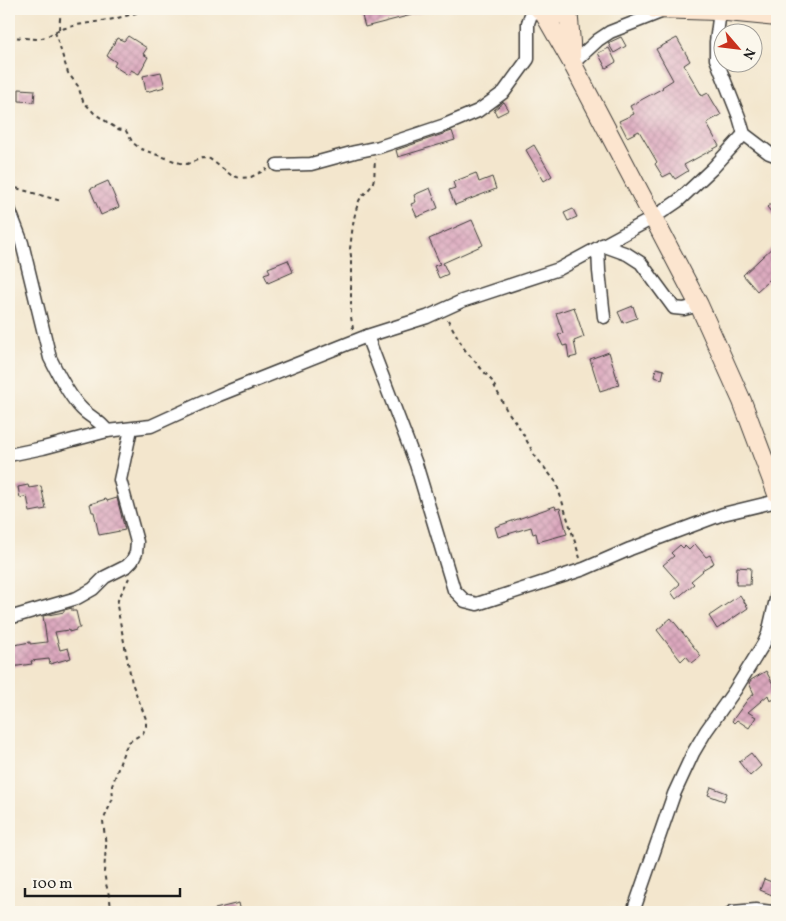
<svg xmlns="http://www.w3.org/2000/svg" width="786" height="921" font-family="Vollkorn,serif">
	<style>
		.building { fill: url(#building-cross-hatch) }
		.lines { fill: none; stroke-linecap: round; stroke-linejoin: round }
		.street-casing { stroke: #3c3a37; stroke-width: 15 }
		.secondary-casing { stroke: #3c3a37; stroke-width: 20 }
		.path { stroke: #3c3a37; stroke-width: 2; stroke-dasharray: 4 4; stroke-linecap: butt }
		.street { stroke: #fff; stroke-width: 12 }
		.secondary { stroke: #fce5cf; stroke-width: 18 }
	</style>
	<defs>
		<pattern id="building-cross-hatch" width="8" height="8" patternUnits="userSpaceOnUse" patternTransform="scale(1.25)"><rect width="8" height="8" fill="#dba7bd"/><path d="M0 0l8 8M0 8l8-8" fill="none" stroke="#bb8fa2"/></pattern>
	</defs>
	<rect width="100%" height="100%" fill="#fbf7ec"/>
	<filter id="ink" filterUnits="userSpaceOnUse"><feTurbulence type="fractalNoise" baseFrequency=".02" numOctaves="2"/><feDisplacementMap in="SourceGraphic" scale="10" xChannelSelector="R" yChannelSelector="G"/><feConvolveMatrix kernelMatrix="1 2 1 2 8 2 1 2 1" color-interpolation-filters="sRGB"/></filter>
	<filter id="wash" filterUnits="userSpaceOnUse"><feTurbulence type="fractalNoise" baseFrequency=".0096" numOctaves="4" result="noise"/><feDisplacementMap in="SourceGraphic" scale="20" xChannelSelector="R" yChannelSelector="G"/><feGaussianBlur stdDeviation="1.12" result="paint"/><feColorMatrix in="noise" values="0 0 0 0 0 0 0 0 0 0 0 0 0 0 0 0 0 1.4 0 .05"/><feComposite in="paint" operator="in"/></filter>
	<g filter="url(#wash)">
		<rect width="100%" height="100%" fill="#f3e6cd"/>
		<g id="blocks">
			<g class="building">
				<polygon points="386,9 427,9 427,11 365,27 362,16"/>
				<polygon points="128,36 147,48 143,54 148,57 139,74 131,70 128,75 114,66 116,62 107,56 117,38 124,41"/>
				<polygon points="621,37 626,46 614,53 608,43"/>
				<polygon points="677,38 690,61 684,65 702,96 708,93 721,115 708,122 707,124 719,146 684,165 688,171 675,179 671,173 663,177 655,164 657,162 639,131 627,137 619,121 634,114 630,106 663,88 662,87 673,80 656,49"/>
				<polygon points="609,48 616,62 606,68 598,53"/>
				<polygon points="161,72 165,87 146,92 143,76"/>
				<polygon points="19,89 35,90 34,102 19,101"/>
				<polygon points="504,102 509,110 497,116 494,110"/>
				<polygon points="452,131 455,140 398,157 396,150"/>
				<polygon points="534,145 552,176 544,181 526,150"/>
				<polygon points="476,173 479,182 492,177 496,189 455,205 449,190 455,188 453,182"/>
				<polygon points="108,181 119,207 101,215 90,189"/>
				<polygon points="430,188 438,208 417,217 411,204 416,202 414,195"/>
				<polygon points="777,199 777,219 767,207"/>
				<polygon points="573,209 577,217 568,221 564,213"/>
				<polygon points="472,220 483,245 443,263 448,274 439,278 434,266 440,264 429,239"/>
				<polygon points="777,243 777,273 757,291 743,275"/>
				<polygon points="288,260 293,272 268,283 264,274 270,272 268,268"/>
				<polygon points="633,306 637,318 623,323 618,312"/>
				<polygon points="574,307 584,337 574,341 577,356 569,358 567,345 563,346 558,335 563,333 556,313"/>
				<polygon points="609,352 619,385 600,391 590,359"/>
				<polygon points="656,368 664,370 662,379 654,377"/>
				<polygon points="28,485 29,488 41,486 46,509 30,512 27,496 20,498 18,487"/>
				<polygon points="117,498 125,530 99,535 94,512 92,512 90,504 106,499 107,501"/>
				<polygon points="555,506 556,509 560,508 567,534 538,542 536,533 533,534 531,527 498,537 495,527"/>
				<polygon points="695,544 706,557 710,555 714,563 702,570 703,571 691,581 694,584 676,599 671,592 680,584 663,565 674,556 671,553 680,545 683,548 685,546 689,550"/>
				<polygon points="737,567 751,568 750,585 736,585"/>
				<polygon points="740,595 748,608 717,629 709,616"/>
				<polygon points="72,608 72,611 76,611 80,628 76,628 76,630 69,632 69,630 55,632 60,650 68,648 71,658 50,664 49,659 31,661 32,664 11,667 9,646 30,642 30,644 47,642 43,616 64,612 64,610"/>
				<polygon points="671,618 701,656 692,663 686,656 681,661 657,630"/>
				<polygon points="766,671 774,686 777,698 770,701 768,695 748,712 756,717 749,728 737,720 734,723 732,721 748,699 754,694 749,683 751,680"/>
				<polygon points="751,753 761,766 750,776 739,762"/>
				<polygon points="711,787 727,793 724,801 708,795"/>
				<polygon points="764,879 777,884 777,897 760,890"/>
				<polygon points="239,903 241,912 216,912 215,909"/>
			</g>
		</g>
	</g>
	<g filter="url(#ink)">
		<use href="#blocks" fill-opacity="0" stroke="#3c3a37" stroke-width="1"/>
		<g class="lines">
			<defs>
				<g id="street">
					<polyline points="720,11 716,42 716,59 739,117 744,134 769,153 777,156"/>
					<polyline points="572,64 598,40 610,32 666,10"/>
					<polyline points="277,165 311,164 355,152 379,147 445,125 478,111 504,92 528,59 528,23 533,9"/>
					<path d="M 9,209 L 22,243 L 50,358 C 57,372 70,397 81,408 C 89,417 100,420 107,431"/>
					<polyline points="602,245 627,254 641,263 674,308 684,309 699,305"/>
					<polyline points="598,248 599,271 604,317"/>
					<polyline points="367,336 416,464 454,590 465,601 477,604 584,569 630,549 723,514 777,501"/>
					<polyline points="9,455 43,448 107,431 151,426 219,395 367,336 427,317 462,301 559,269 653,218 678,201 712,169 744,134"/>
					<polyline points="9,618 77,598 93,589 105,577 127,566 132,561 136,553 137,542 120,480 131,429"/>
					<polyline points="633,912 674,794 693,753 706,731 735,690 764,643 768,634 777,595"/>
					<polyline points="732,912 756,910 772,912"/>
				</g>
				<g id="secondary">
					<path d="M 539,9 C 549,17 559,17 568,9 L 571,42 L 571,60"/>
					<polyline points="655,9 717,11 777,17"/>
					<polyline points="543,12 571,61 699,305 742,401 777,494"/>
				</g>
			</defs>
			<use href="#street" class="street-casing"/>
			<use href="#secondary" class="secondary-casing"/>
			<g class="path">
				<polyline points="59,29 61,9"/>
				<polyline points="55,32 68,73 78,86 83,101 94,113 117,129 126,131 133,143 141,149 180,163 187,164 202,158 210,159 231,175 240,178 251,177 267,169"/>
				<polyline points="9,37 38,39 46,37 58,30 77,25 114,19 151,9"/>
				<polyline points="9,186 61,201"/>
				<polyline points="448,320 465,350 492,381 506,409 521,430 535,456 556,482 580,558"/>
				<path d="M 353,329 L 351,317 L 351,256 L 350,249 C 352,234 353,216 359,201 C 362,194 371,190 373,182 C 376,174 373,165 376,159"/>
				<polyline points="111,912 110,899 106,884 104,872 106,846 103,821 113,798 112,786 124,751 129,742 143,733 146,726 146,719 132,683 117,606 118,600 129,578"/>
			</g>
			<use href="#street" class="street"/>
			<use href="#secondary" class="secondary"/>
		</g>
	</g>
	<rect width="786" height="921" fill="none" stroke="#fbf7ec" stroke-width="30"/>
	<g transform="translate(738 48) rotate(118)"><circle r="24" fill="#fbf7ec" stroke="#a29f99"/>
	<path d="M0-4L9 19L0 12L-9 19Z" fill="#c8321e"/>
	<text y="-8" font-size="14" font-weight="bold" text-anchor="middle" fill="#1c1c1c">N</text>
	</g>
	<path d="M25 888v8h155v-8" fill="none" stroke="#1c1c1c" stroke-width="2.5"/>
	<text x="32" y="888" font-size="15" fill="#1c1c1c" stroke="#fbf7ec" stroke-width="4" paint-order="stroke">100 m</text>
</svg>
